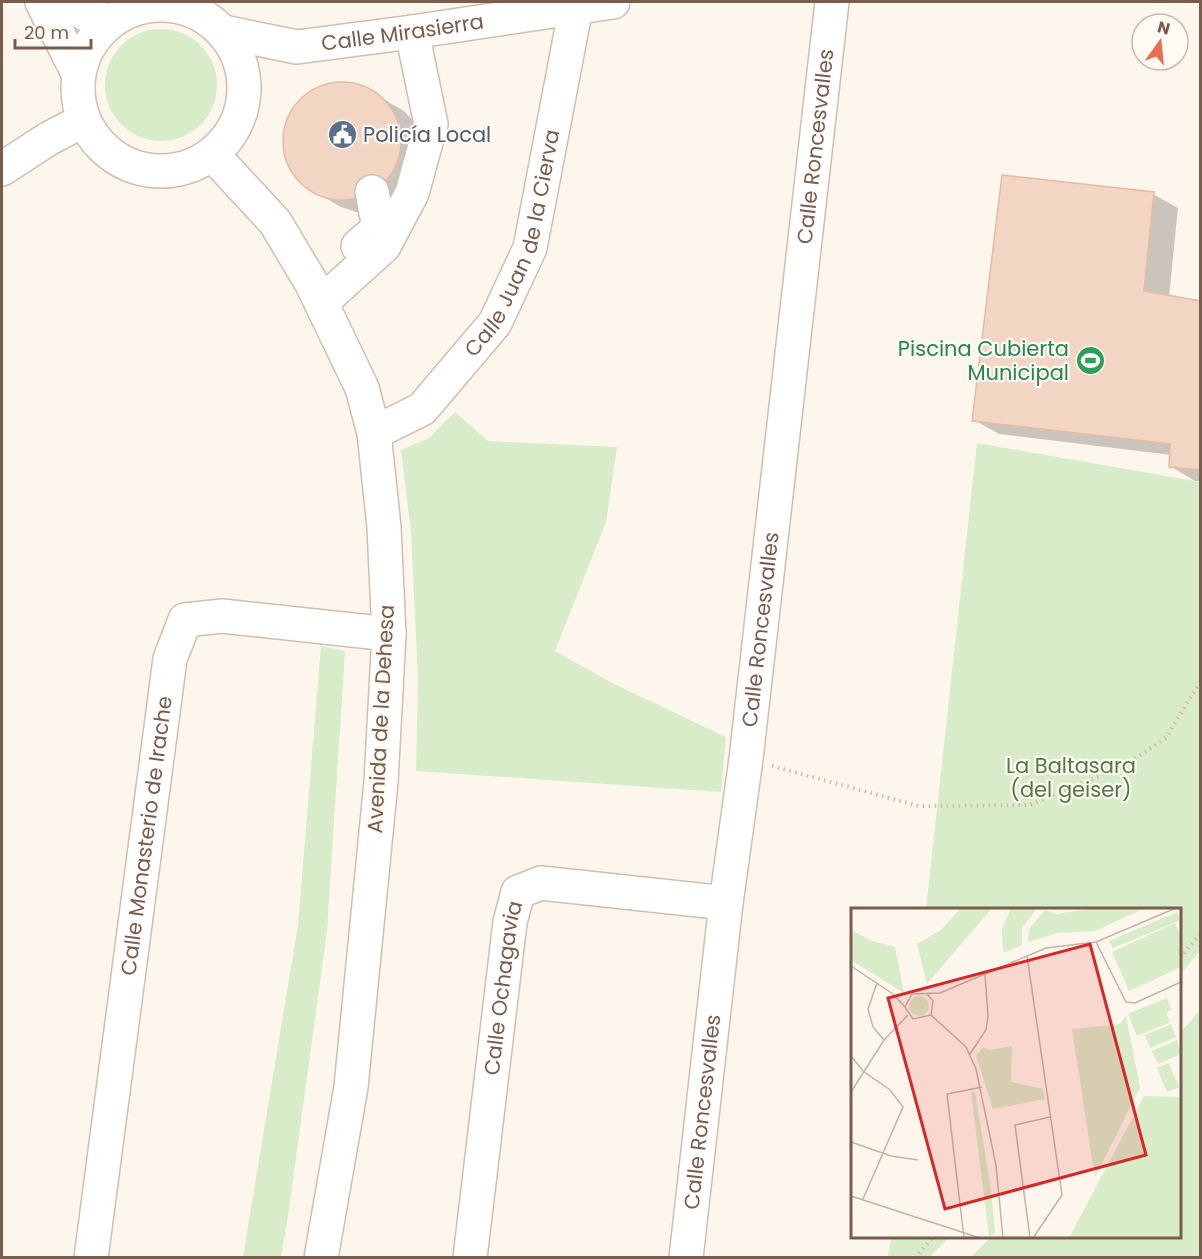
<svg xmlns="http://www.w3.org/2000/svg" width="1202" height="1259" font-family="Poppins,sans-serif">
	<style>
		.green { fill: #d8ecc9 }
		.shadow { fill: #0003 }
		.building { fill: #f3d5c3; stroke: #e6bba3; stroke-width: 1.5 }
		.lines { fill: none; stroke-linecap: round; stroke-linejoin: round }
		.minor-casing { stroke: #d1beb0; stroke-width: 36 }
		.path { stroke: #d9b8a5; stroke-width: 4; stroke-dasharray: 1.5 4.5; stroke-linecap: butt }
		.minor { stroke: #fff; stroke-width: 33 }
		.labels { text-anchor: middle; stroke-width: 4.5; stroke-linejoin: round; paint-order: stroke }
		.street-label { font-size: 21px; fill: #7a5c4d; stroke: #fffaf3 }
		.service-label { font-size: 21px; fill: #4e5e75; stroke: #fffaf3; text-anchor: start }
		.leisure-label { font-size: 21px; fill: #27864d; stroke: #fffaf3; text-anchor: end }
		.park-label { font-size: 21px; fill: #537a41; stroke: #fffaf3 }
		.inset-road { fill: none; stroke: #c5b3a7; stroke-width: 1.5 }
		.view { fill: #d62828; fill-opacity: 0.15; stroke: #d62828; stroke-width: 3 }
		.inset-edge { fill: none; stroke: #7a5c4d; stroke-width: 3 }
	</style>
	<rect width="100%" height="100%" fill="#fdf6ec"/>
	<g class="green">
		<circle cx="161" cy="85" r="56"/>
		<polygon points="455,412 488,441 617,447 606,522 555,651 612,683 726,737 721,792 416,771 418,680 411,532 401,450 429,438"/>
		<polygon points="977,443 1200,482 1200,951 1180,975 1180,910 926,909"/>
		<polygon points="321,646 345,651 327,931 288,1216 281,1257 243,1257 298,925"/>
		<polygon points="1200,1010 1200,1257 971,1257 991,1237 1180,1236 1180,1033"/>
		<polygon points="891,1236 949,1236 949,1237 930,1257 888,1257"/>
	</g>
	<g class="shadow">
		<polygon points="344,83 362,87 404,111 417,125 411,194 359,213 341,207 315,192 299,180 288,164 284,145 286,126 294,108 307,94 325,85"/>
		<polygon points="1153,194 1178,208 1169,297 1200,302 1200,481 1195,481 1170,466 1171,455 999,434 974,420"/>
	</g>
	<g class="building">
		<circle cx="342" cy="141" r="59"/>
		<polygon points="1002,175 1154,192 1144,291 1200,301 1200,470 1169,467 1170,444 972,421"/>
	</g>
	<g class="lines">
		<defs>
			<g id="minor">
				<polyline points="42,2 78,73"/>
				<polyline points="64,2 85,14 110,22"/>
				<circle cx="161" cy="88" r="83"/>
				<path id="s1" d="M 223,32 L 297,47 L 412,32 L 613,2"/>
				<polyline points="212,154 275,222 312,284 362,388 374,433 384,527 389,634 381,782 351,1087 321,1258"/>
				<polyline points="2,169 48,139 84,120"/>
				<polyline points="358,246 379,228 372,192"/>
				<polyline points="321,303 384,246 412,193 431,124 412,32"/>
				<path id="s2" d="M 374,433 L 422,409 L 495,323 L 530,248 L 576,7"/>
				<path id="s3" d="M 91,1258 L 170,659 L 185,620 L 222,616 L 389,634"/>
				<path id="s4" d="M 470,1258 L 510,922 L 518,892 L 541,883 L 726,903"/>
				<path id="s5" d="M 686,1258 L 726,903 L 746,759 L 832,2"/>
			</g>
		</defs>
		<use href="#minor" class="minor-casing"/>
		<g class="path">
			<polyline points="772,766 919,806 1029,805 1122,767 1166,738 1200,682"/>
			<polyline points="1180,958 1200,934"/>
			<polyline points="915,1258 934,1236"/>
		</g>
		<use href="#minor" class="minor"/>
	</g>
	<defs>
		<symbol id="civic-disc" viewBox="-11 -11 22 22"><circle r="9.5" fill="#5c6f8a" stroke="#fffaf3"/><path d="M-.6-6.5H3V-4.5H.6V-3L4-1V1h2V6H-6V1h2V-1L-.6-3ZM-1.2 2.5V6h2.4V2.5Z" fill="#fff"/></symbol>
		<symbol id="stadium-disc" viewBox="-11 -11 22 22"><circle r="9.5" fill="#2e9e5b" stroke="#fffaf3"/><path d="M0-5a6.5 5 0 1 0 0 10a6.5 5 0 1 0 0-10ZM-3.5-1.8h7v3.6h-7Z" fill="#fff"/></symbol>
	</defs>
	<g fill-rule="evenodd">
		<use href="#civic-disc" x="326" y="118" width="33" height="33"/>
		<use href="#stadium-disc" x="1074" y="344" width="33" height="33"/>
	</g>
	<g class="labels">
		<g class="street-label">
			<text dy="7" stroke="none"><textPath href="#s1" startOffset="182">Calle Mirasierra</textPath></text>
			<text dy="7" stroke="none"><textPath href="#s5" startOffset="1119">Calle Roncesvalles</textPath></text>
			<text dy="7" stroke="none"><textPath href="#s2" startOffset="248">Calle Juan de la Cierva</textPath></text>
			<text dy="7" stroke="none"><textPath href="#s5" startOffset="633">Calle Roncesvalles</textPath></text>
			<text transform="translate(381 719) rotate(-87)" y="7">Avenida de la Dehesa</text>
			<text dy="7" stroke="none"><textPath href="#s3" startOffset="426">Calle Monasterio de Irache</textPath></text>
			<text dy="7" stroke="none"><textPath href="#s4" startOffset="272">Calle Ochagavia</textPath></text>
			<text dy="7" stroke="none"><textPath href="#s5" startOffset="147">Calle Roncesvalles</textPath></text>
		</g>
		<g class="service-label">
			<text x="363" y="142">Policía Local</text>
		</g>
		<g class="leisure-label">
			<text x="1069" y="356">Piscina Cubierta<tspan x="1069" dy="24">Municipal</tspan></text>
		</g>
		<g class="park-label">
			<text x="1071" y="773">La Baltasara<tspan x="1071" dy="24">(del geiser)</tspan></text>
		</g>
	</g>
	<g transform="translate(851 908)">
		<rect width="330" height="330" fill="#fdf6ec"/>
		<path d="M 110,0 L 141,0 L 76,76 L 66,36 L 90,22 ZM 160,0 L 186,0 L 171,20 L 171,37 L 152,45 L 151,21 ZM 244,0 L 294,0 L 244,23 L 207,25 L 177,34 L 178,21 L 194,2 L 205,6 ZM 326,4 L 330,12 L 262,40 L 258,33 ZM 324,15 L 330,28 L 330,59 L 278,83 L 261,44 ZM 0,22 L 21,33 L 44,39 L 53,85 L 0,52 ZM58 98a10 10 0 1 1 20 0a10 10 0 1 1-20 0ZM 316,90 L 321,102 L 315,105 L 319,114 L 286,128 L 277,106 ZM 275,108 L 289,179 L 244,270 L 221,121 L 269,116 ZM 320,116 L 325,129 L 299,140 L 294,127 ZM 326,132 L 330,146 L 307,156 L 301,143 ZM 161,138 L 160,174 L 192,181 L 194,191 L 142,201 L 125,148 L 132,139 L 139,142 ZM 318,155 L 328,179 L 316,184 L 306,160 ZM 120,184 L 124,184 L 140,281 L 144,325 L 138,329 ZM 293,188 L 330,189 L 330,330 L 218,330 Z" fill="#d8ecc9"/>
		<path class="inset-road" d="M 245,34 L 275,94 L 284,95 L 330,74M 176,48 L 211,287 L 182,330M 0,58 L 42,86 L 54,99M 26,75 L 17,101 L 22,119 L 33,132M 76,86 L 82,93 L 80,107 L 62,111 L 54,99 L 61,86 L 89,85 L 195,40 L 245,34 L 325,0M 80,107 L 115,139 L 125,161 L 145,257 L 152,330M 119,146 L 135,122 L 137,108 L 134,66M 0,148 L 12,163 L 39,182 L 52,199 L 12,291M 0,184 L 33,132 L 57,107M 0,234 L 40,248 L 67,252M 0,288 L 129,330M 113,330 L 96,186 L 131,179M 179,330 L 164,217 L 199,209"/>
		<path class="view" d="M 239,36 L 295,247 L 94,301 L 37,90 Z"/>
		<rect width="330" height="330" class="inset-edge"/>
	</g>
	<rect width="1202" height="1259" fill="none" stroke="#7a5c4d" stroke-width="6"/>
	<g transform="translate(1160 42) rotate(15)"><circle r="28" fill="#fffaf3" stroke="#cabbb1" stroke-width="1.5"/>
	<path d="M0-4.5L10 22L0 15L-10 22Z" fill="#e76f51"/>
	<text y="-9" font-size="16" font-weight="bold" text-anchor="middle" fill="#7a5c4d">N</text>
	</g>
	<path d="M15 39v9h76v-9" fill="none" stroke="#7a5c4d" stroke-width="3"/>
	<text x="24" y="39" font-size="18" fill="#7a5c4d" stroke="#fffaf3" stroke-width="4.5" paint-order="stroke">20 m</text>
</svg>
